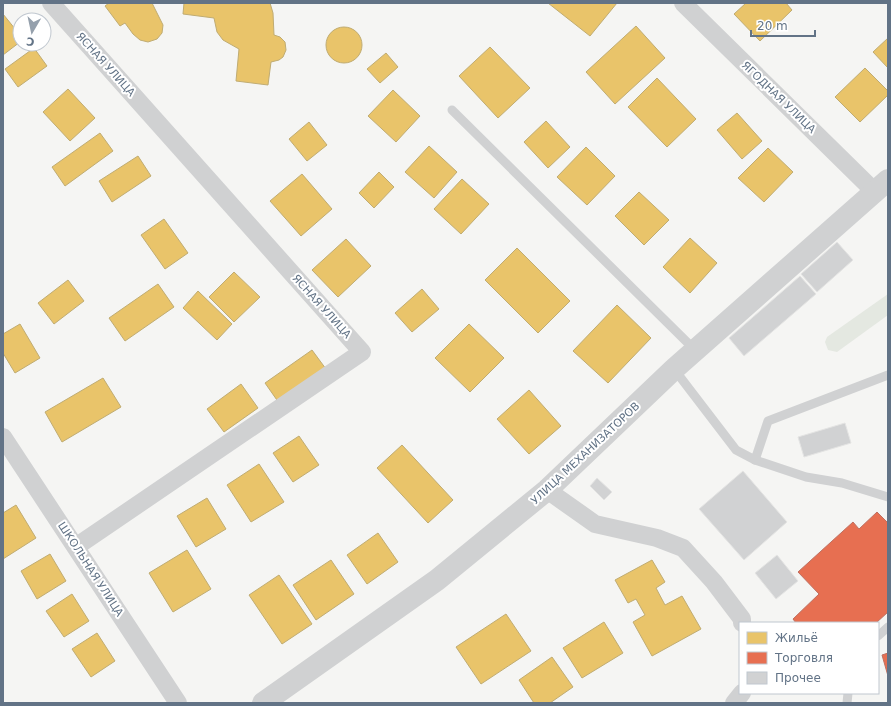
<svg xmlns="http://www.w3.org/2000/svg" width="891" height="706" font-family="'DejaVu Sans',sans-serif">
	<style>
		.green { fill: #e4e8e1 }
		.homes { fill: #e9c46a; stroke: #c0ac72 }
		.shops { fill: #e76f51; stroke: #bf7061 }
		.building { fill: #d1d2d3; stroke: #e4e4e3 }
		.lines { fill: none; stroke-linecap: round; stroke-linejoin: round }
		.service { stroke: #d0d1d2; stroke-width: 9 }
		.minor { stroke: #d0d1d2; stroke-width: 18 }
		.tertiary { stroke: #d0d1d2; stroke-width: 22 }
		.labels { text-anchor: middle; stroke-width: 4; stroke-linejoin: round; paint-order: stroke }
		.street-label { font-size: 11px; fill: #627386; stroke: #fff }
	</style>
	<rect width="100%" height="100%" fill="#f5f5f3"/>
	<polygon class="green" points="888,294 888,315 837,352 828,350 825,342 827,337"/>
	<g class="homes">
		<polygon points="109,3 152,3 163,25 162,33 157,39 148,42 140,40 133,34 125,23 120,26 105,6"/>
		<polygon points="184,3 270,3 273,13 274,35 280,37 285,42 286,50 283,57 279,60 271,62 268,85 236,81 239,49 223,40 217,32 214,18 183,14"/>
		<polygon points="548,3 617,3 590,36"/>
		<polygon points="746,3 786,3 792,10 760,41 734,14"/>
		<polygon points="3,14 20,35 20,42 3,55"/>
		<polygon points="636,26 665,58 615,104 586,72"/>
		<circle cx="344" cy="45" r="18"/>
		<polygon points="888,38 888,68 873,52"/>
		<polygon points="490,47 530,88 498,118 459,76"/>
		<polygon points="34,48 47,66 18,87 5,69"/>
		<polygon points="386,53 398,67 380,83 367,69"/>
		<polygon points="865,68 888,91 888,95 860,122 835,97"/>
		<polygon points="657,78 696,119 667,147 628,107"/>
		<polygon points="68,89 95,118 70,141 43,112"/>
		<polygon points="393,90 420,116 396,142 368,116"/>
		<polygon points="737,113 762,141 742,159 717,130"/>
		<polygon points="546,121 570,147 548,168 524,142"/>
		<polygon points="309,122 327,145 307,161 289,139"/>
		<polygon points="100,133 113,151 65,186 52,167"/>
		<polygon points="429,146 457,172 434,198 405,172"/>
		<polygon points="586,147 615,176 587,205 557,177"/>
		<polygon points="768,148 793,172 764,202 738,178"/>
		<polygon points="138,156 151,176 112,202 99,181"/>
		<polygon points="379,172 394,187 374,208 359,193"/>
		<polygon points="302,174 332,209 301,236 270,201"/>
		<polygon points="462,179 489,204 461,234 434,209"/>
		<polygon points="639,192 669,220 644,245 615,216"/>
		<polygon points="164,219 188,253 165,269 141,235"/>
		<polygon points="690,238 717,263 690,293 663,267"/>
		<polygon points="346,239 371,266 338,297 312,270"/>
		<polygon points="517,248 570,301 538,333 485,280"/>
		<polygon points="234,272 260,297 234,322 209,297"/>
		<polygon points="68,280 84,301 54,324 38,303"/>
		<polygon points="158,284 174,307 125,341 109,318"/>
		<polygon points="422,289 439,309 412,332 395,313"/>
		<polygon points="198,291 232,324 217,340 183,308"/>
		<polygon points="617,305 651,338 608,383 573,351"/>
		<polygon points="20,324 40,358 15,373 3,353 3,334"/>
		<polygon points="469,324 504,358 470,392 435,358"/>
		<polygon points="312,350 326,369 279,403 265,383"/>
		<polygon points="103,378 121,407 62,442 45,412"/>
		<polygon points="241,384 258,408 224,432 207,409"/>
		<polygon points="529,390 561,426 529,454 497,419"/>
		<polygon points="299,436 319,465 293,482 273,453"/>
		<polygon points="402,445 453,500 428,523 377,468"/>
		<polygon points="259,464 284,502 251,522 227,485"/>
		<polygon points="207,498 226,529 196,547 177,516"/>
		<polygon points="16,505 36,538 3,559 3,513"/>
		<polygon points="378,533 398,562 367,584 347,555"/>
		<polygon points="187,550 211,589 173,612 149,573"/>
		<polygon points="50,554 66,581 37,599 21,571"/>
		<polygon points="331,560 354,594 316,620 293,585"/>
		<polygon points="652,560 665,582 656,588 665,605 682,596 701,629 652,656 633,622 645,615 636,599 628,603 615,580"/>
		<polygon points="279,575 312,624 282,644 249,595"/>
		<polygon points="72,594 89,621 64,637 46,611"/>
		<polygon points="506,614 531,651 481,684 456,647"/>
		<polygon points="604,622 623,653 582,678 563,648"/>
		<polygon points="97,633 115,661 91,677 72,649"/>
		<polygon points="552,657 573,687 550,703 534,703 519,680"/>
	</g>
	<g class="shops">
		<polygon points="877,512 888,523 888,612 876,623 796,623 793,619 819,594 798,572 853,522 859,529"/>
		<polygon points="888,653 888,676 882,655"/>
	</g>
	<g class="building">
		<polygon points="837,242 853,260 817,292 801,274"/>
		<polygon points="800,276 816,294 744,356 729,338"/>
		<polygon points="845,423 851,443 804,457 798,437"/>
		<polygon points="743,471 787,522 744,560 699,509"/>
		<polygon points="597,478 612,492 604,500 590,486"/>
		<polygon points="777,555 798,581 776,599 755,573"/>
	</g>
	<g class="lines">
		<g class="service">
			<polyline points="452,110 695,350"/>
			<polyline points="674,369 736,450 755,460 768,421 888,375"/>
			<polyline points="755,460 806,477 842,483 888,497"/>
			<polyline points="878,636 888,627"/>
			<polyline points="847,703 848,693"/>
		</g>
		<g class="minor">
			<polyline points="51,3 362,352 77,546"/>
			<polyline points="683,3 875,192"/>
			<polyline points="3,437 178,703"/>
			<polyline points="547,490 595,524 657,538 683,548 714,582 742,619 742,623"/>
			<polyline points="734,703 742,693"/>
		</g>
		<polyline class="tertiary" points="263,703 437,580 547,490 674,369 888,180"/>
	</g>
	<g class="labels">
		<g class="street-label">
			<text transform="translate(106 64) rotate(48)" y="4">ЯСНАЯ УЛИЦА</text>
			<text transform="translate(779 97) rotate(44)" y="4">ЯГОДНАЯ УЛИЦА</text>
			<text transform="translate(322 306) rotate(48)" y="4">ЯСНАЯ УЛИЦА</text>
			<text transform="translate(585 453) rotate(-43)" y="4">УЛИЦА МЕХАНИЗАТОРОВ</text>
			<text transform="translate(91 569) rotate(57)" y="4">ШКОЛЬНАЯ УЛИЦА</text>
		</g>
	</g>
	<rect width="891" height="706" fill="none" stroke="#627386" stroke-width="8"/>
	<rect x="739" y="622" width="140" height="72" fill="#ffffff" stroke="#c0c7cf"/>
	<rect x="747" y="632" width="20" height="12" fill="#e9c46a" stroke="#c0c7cf"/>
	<text x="775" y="642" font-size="12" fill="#627386">Жильё</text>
	<rect x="747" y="652" width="20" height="12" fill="#e76f51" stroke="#c0c7cf"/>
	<text x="775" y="662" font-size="12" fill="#627386">Торговля</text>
	<rect x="747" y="672" width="20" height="12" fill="#d1d2d3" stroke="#c0c7cf"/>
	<text x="775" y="682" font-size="12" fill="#627386">Прочее</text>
	<g transform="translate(32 32) rotate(189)"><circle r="19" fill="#ffffff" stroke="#c0c7cf"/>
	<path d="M0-3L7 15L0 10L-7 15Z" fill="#95a0ac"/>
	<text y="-6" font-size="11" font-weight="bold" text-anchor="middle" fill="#627386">С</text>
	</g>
	<path d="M751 30v6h64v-6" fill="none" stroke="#627386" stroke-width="2"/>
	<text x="757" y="30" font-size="12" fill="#627386" stroke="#ffffff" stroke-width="3" paint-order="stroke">20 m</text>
</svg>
